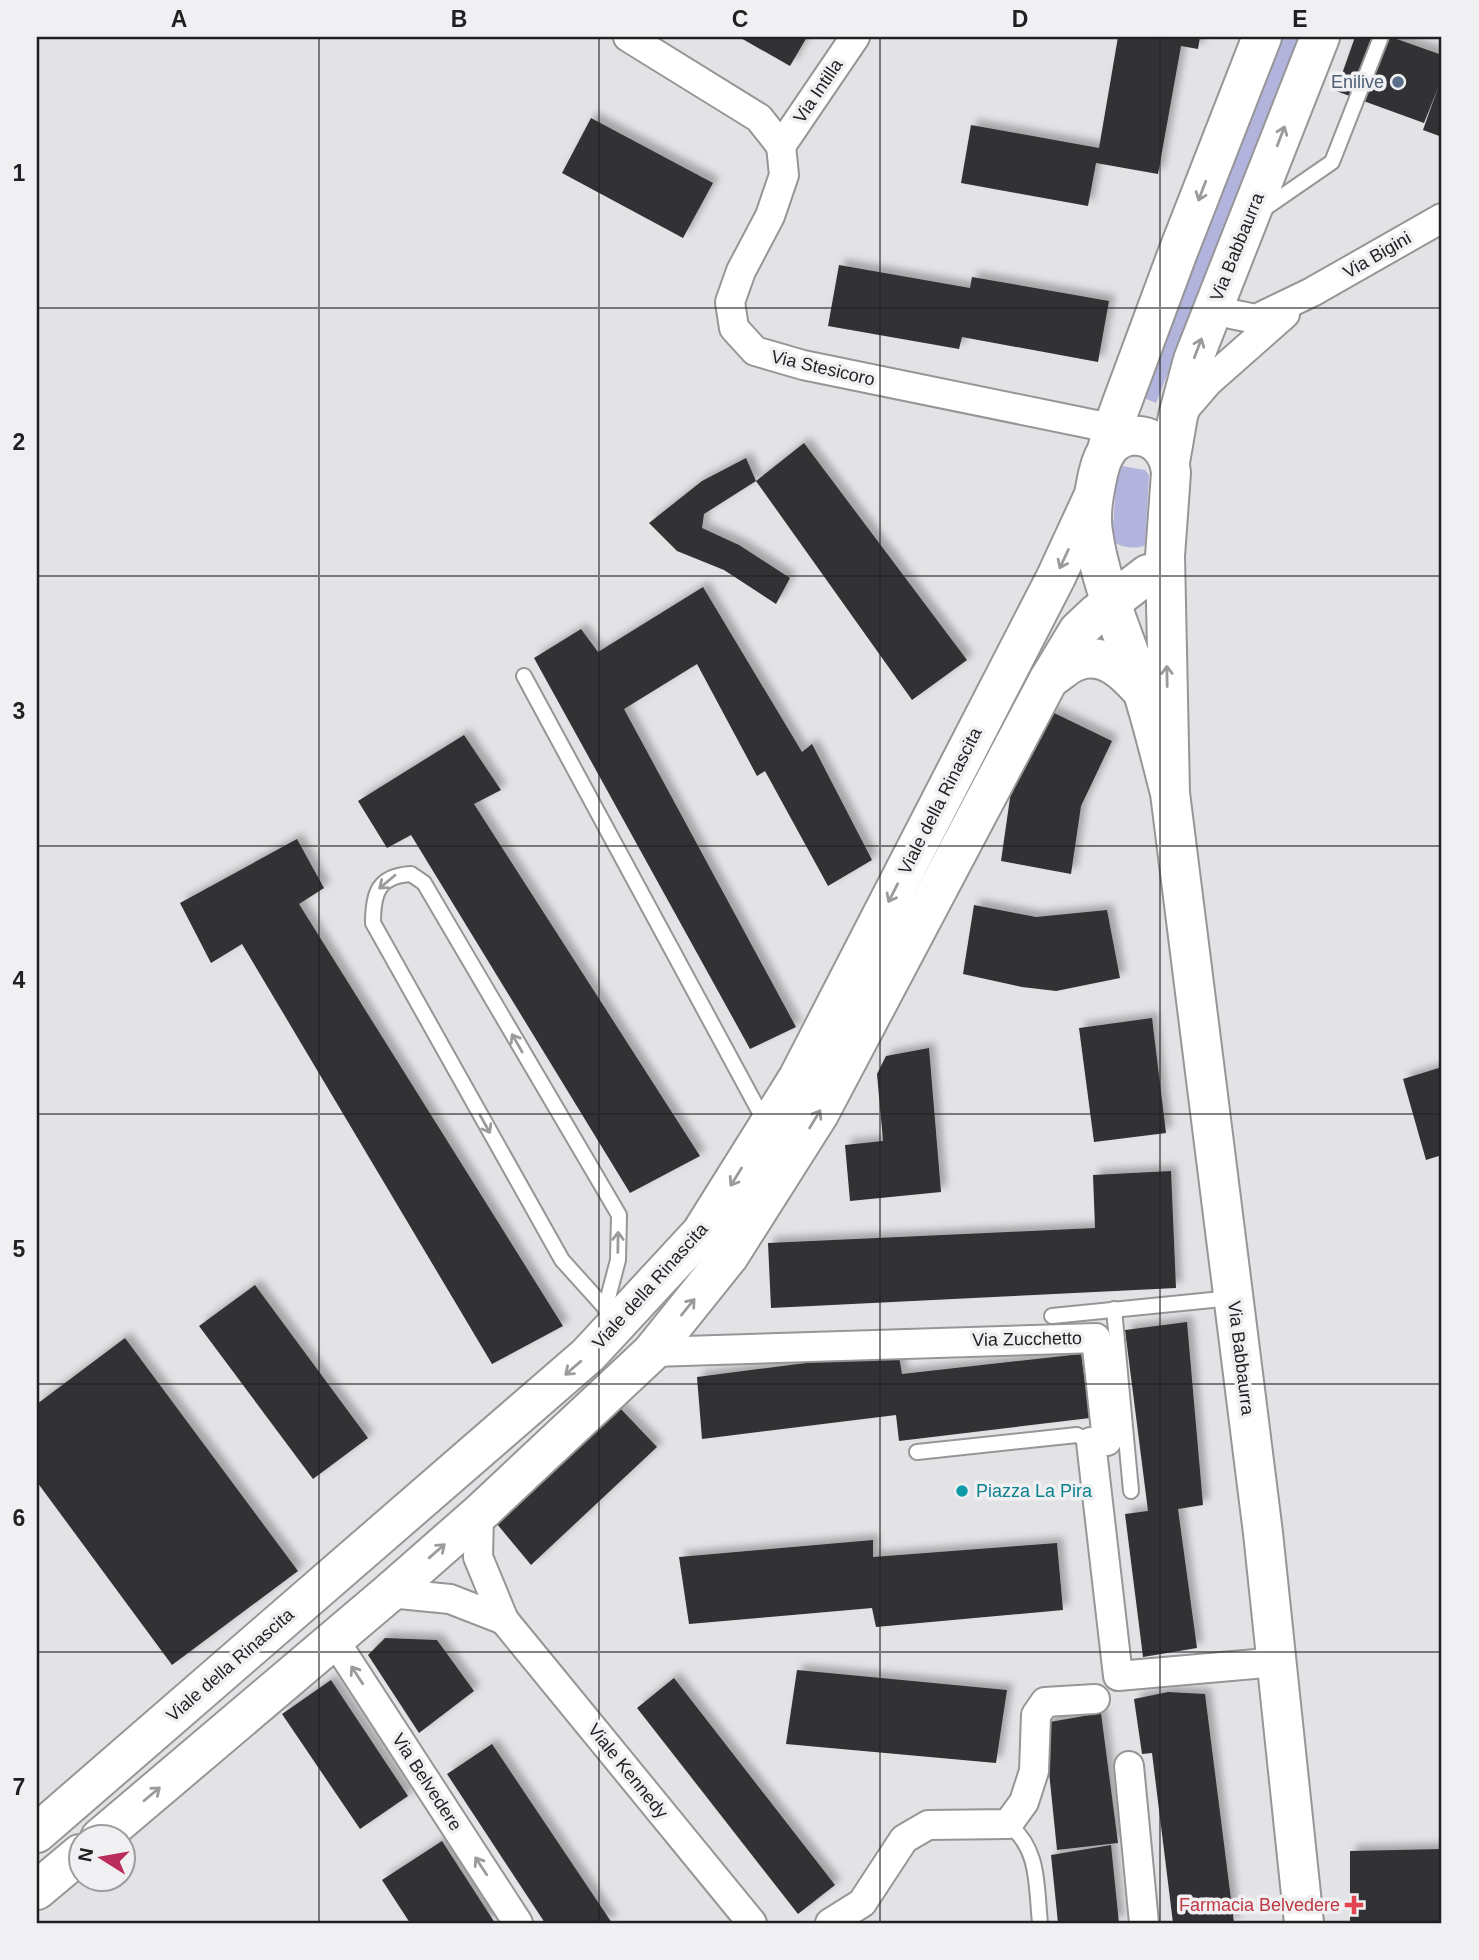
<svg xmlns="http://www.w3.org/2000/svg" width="1479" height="1960" font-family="Arial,sans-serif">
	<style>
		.green { fill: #b3b4dd }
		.building { fill: #323235; filter: url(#shadow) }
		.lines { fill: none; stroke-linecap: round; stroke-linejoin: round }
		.lane-casing { stroke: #969699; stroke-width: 18 }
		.street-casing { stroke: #969699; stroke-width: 32 }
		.secondary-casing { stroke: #969699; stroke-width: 42 }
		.primary-casing { stroke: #969699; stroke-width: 42 }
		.lane { stroke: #fff; stroke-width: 14 }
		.street { stroke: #fff; stroke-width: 28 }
		.secondary { stroke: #fff; stroke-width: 38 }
		.primary { stroke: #fff; stroke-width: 38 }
		.oneway { stroke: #9a9b9b }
		.grid { fill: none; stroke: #1f2021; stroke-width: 2; stroke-opacity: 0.55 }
		.service-dot { fill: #5c6f8a; stroke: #f0f0f3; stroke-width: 2.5 }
		.culture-dot { fill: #0f9aa8; stroke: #f0f0f3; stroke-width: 2.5 }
		.health-dot { fill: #e0444e; stroke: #f0f0f3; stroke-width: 2.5 }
		.labels { text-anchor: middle; stroke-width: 7; stroke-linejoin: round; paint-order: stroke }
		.service-label { font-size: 18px; fill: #4e5e75; stroke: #f0f0f3; text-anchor: end }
		.street-label { font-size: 18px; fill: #1f2021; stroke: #f0f0f3 }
		.culture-label { font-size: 18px; fill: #0d838f; stroke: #f0f0f3; text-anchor: start }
		.health-label { font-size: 18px; fill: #be3a42; stroke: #f0f0f3; text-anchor: end }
		.neatline { fill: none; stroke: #1f2021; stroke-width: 2.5 }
		.grid-label { font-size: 23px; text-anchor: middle; font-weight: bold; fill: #1f2021 }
	</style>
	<defs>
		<filter id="shadow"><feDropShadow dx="6" dy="-6" stdDeviation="3.5" flood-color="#0004"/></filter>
	</defs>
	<rect width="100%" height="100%" fill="#e3e3e6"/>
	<g class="green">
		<polygon points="1277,37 1300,37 1156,403 1137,395"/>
		<path d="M 1122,466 L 1145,470 L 1149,475 L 1145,545 C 1136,550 1120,547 1112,541 L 1117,470 Z"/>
	</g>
	<g class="building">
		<polygon points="739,37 807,37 790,66"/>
		<polygon points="1118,37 1200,37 1198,49 1181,46 1158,174 1096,163 1088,206 961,183 971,125 1099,148"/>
		<polygon points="1355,37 1391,37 1442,55 1442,137 1423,130 1439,85 1424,123 1336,91"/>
		<polygon points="591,118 713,183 683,238 562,173"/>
		<polygon points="839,265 970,288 972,277 1109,301 1098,362 962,337 959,349 828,326"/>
		<polygon points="804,443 967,660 912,700 756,481"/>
		<polygon points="746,458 756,481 704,514 702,528 739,545 790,578 776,604 724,570 677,551 649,523 702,481"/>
		<polygon points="703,587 802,752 812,744 872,860 828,886 765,771 757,776 697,664 624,709 796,1027 750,1049 534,658 581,629 598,652"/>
		<polygon points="1050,711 1112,741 1081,806 1071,874 1001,861 1013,777"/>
		<polygon points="464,735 501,790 474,804 700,1156 630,1193 411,835 387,848 358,801"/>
		<polygon points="297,839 324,888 299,904 563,1326 492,1364 242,944 211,963 180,903"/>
		<polygon points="974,905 1036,917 1107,910 1120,978 1056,991 1022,987 963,974"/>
		<polygon points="1152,1018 1166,1133 1094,1142 1079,1028"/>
		<polygon points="929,1048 941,1192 850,1201 845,1145 883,1141 877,1074 886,1056"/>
		<polygon points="1442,1067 1442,1155 1426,1160 1403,1079"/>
		<polygon points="1171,1171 1176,1288 771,1308 768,1243 1095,1228 1093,1175"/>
		<polygon points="255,1285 368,1438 313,1479 199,1326"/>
		<polygon points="1187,1322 1203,1505 1178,1509 1197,1648 1143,1657 1125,1514 1148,1511 1125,1330"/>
		<polygon points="125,1338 298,1571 172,1665 37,1482 37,1404"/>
		<polygon points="898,1351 902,1374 1081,1354 1090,1418 899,1441 896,1415 702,1439 697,1377"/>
		<polygon points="619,1407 657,1447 531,1565 497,1524"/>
		<polygon points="873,1540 873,1557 1057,1543 1063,1610 876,1627 872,1608 689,1624 679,1557"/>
		<polygon points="385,1638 437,1640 474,1691 419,1733 368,1655"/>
		<polygon points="797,1670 1007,1690 996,1763 786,1744"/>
		<polygon points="674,1678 835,1885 798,1914 637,1708"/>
		<polygon points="331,1680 408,1796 360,1829 282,1714"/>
		<polygon points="1168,1692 1205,1694 1234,1923 1173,1923 1152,1753 1142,1754 1134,1699"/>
		<polygon points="1101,1713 1118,1843 1057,1850 1044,1723"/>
		<polygon points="492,1744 612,1923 545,1923 447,1774"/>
		<polygon points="442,1841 495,1923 410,1923 382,1880"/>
		<polygon points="1111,1845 1119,1923 1058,1923 1051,1855"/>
		<polygon points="1442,1849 1442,1922 1350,1923 1350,1851"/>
	</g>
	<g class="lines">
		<defs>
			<g id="lane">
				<polyline points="1261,211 1332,162 1381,37"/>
				<polyline points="524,676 765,1122"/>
				<path d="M 605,1309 L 618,1260 L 619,1215 L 424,883 L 411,874 C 378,876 373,893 373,923 L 562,1260 L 617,1321"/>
				<polyline points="1114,1309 1131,1491"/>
				<polyline points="1052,1316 1232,1298"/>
				<polyline points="917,1452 1077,1435 1091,1442"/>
				<path d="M 1008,1824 C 1040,1849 1036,1886 1040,1923"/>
			</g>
			<g id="street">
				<polyline points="628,37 759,118 781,146"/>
				<polyline points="781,146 784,175 770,216 741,271 730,302 734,328 755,351 803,365 1130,432"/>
				<polyline points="781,146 855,37"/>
				<polyline points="1216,301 1231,314 1256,319 1312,292 1442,218"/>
				<polyline points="1183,411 1208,382 1285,314"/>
				<polyline points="652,1352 1096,1338 1107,1441 1091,1442 1118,1676 1277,1662"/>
				<polyline points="389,1593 450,1599 504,1620 478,1557 479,1514"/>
				<polyline points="504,1620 752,1923"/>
				<polyline points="335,1641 518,1923"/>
				<polyline points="1129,1766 1144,1923"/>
				<polyline points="830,1923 862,1903 904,1839 928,1825 1008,1824 1024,1802 1034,1771 1036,1715 1045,1702 1095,1699"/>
			</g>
			<g id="secondary">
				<path d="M 1049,679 C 1058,674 1067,664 1077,661 C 1105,651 1125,672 1142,691"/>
				<polyline points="37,1833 588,1355 701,1233 798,1078 1056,577 1093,497"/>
				<polyline points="100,1838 389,1593 479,1514 652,1352 729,1256 819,1114 1049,679 1078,631 1096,614 1148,574"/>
				<polyline points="37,1890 80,1854"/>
			</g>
			<g id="primary">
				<polyline points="1107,450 1113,427 1178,252 1262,37"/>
				<polyline points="1170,462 1178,416 1193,360 1320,37"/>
				<path d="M 1170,793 C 1161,759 1153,724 1142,690 C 1126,639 1100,585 1093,532 C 1090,513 1094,493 1098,474 C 1102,456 1110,439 1130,436 C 1154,433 1169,451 1171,473 L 1165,556 L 1170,793 L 1263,1533 L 1304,1923"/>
			</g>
		</defs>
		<use href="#lane" class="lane-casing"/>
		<use href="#street" class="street-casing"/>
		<use href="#secondary" class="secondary-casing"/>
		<use href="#primary" class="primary-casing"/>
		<use href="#lane" class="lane"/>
		<use href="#street" class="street"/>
		<use href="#secondary" class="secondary"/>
		<use href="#primary" class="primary"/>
	</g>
	<defs><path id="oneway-shaft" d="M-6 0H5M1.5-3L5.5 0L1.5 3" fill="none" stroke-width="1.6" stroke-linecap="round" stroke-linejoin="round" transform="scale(1.75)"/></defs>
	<g class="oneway">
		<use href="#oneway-shaft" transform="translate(1281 136) rotate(-69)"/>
		<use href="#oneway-shaft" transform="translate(1202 191) rotate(111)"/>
		<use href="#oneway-shaft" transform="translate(1198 348) rotate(-69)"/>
		<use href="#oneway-shaft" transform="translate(1064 559) rotate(115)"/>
		<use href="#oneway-shaft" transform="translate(1167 676) rotate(-91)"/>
		<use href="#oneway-shaft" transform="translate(387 882) rotate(140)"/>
		<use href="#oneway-shaft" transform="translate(893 893) rotate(117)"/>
		<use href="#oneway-shaft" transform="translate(517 1043) rotate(-120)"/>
		<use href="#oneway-shaft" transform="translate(815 1119) rotate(-59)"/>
		<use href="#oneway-shaft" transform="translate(485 1124) rotate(61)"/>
		<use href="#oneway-shaft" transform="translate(736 1177) rotate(122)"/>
		<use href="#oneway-shaft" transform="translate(618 1242) rotate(-89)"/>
		<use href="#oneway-shaft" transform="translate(688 1307) rotate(-51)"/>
		<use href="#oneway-shaft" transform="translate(573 1368) rotate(139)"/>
		<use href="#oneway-shaft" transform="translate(437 1551) rotate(-41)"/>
		<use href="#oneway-shaft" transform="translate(357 1675) rotate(-123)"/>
		<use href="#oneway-shaft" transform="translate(152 1794) rotate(-40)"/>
		<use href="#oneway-shaft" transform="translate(481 1866) rotate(-123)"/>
	</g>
	<path class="grid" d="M 319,37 L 319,1923M 599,37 L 599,1923M 880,37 L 880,1923M 1160,37 L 1160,1923M 37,308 L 1442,308M 37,576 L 1442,576M 37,846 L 1442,846M 37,1114 L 1442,1114M 37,1384 L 1442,1384M 37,1652 L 1442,1652"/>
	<circle class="service-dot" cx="1398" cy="82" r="7"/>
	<circle class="culture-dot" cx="962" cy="1491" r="7"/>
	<path class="health-dot" d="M1350.5 1894.5h7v7h7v7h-7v7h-7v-7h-7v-7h7z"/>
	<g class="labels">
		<g class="service-label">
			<text x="1384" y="88">Enilive</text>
		</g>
		<g class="street-label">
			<text transform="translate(818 91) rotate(-56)" y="6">Via Intilla</text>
			<text transform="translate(1237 247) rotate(-68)" y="6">Via Babbaurra</text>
			<text transform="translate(1377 255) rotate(-30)" y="6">Via Bigini</text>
			<text transform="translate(823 368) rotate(13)" y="6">Via Stesicoro</text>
			<text transform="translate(940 801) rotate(-63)" y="6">Viale della Rinascita</text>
			<text transform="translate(650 1286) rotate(-48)" y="6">Viale della Rinascita</text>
			<text transform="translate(1027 1339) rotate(-1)" y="6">Via Zucchetto</text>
			<text transform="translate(1241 1358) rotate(83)" y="6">Via Babbaurra</text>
			<text transform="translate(230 1665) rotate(-41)" y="6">Viale della Rinascita</text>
			<text transform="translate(628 1771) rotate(51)" y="6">Viale Kennedy</text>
			<text transform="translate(427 1782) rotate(57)" y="6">Via Belvedere</text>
		</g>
		<g class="culture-label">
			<text x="976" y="1497">Piazza La Pira</text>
		</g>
		<g class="health-label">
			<text x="1340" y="1911">Farmacia Belvedere</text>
		</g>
	</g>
	<rect width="1479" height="1960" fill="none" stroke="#f0f0f3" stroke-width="77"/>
	<g transform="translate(102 1858) rotate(281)"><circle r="33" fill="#f0f0f3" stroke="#9c9d9f" stroke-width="2"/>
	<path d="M0-5L12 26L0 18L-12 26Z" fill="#ba2c5c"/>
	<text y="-10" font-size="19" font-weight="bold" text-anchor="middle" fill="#1f2021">N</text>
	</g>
	<rect x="38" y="38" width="1402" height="1884" class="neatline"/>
	<g class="grid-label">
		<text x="179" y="27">A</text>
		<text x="459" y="27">B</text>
		<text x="740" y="27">C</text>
		<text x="1020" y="27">D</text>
		<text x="1300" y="27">E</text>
		<text x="19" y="181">1</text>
		<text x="19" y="450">2</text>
		<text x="19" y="719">3</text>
		<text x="19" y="988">4</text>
		<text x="19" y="1257">5</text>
		<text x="19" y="1526">6</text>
		<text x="19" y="1795">7</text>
	</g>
</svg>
